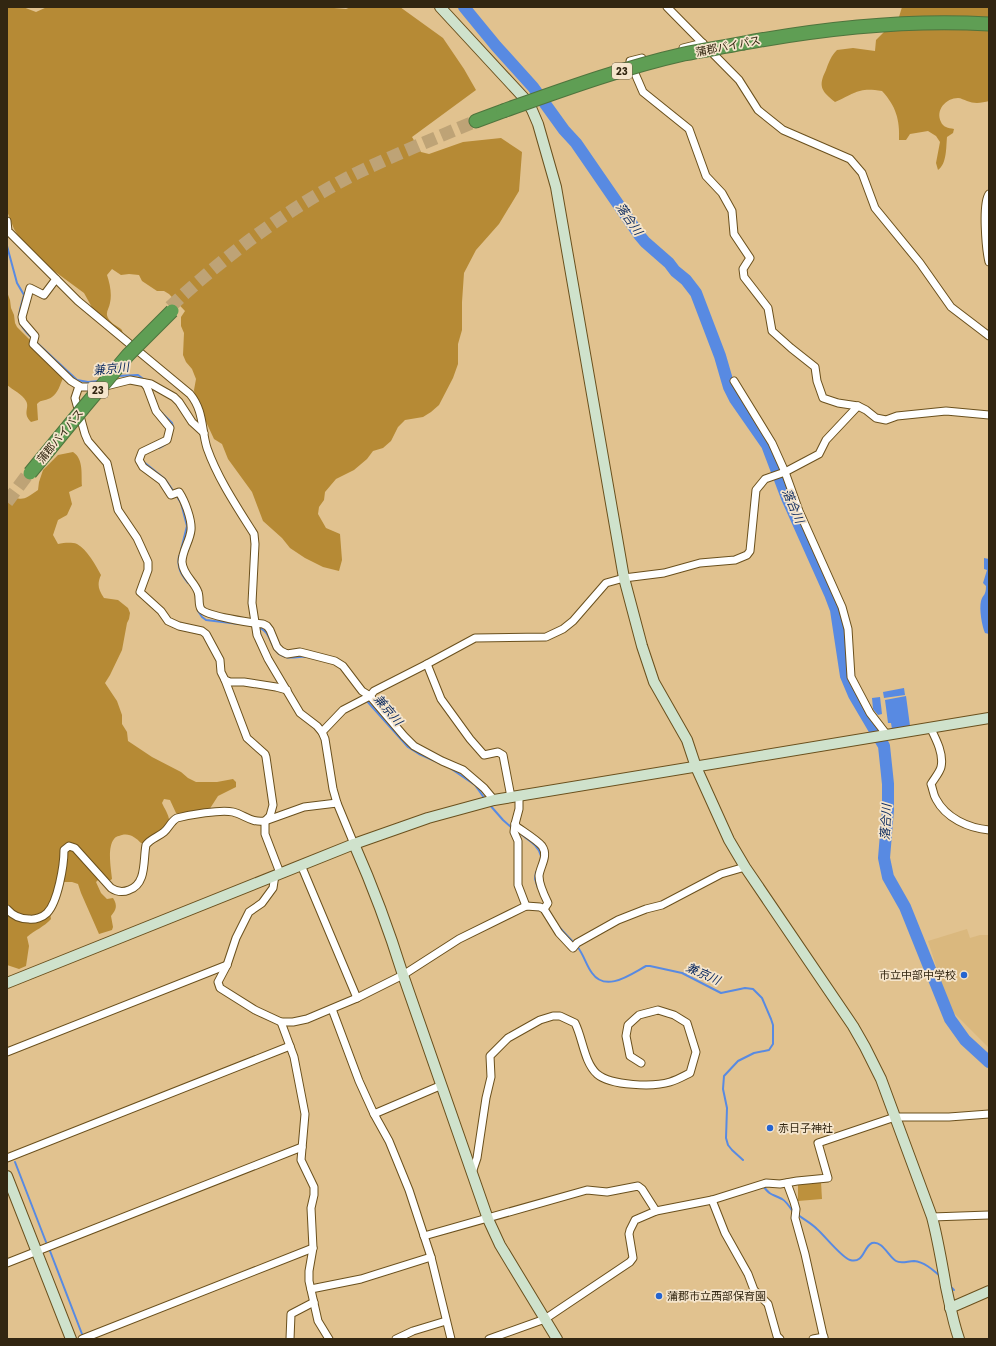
<svg xmlns="http://www.w3.org/2000/svg" width="996" height="1346" font-family="Poppins,'Noto Sans JP',sans-serif">
	<style>
		.built { fill: #dab87e }
		.green { fill: #bd913d }
		.forest { fill: #b68a35 }
		.water { fill: #588ae2 }
		.lines { fill: none; stroke-linecap: round; stroke-linejoin: round }
		.stream { stroke: #588ae2; stroke-width: 2 }
		.river { stroke: #588ae2; stroke-width: 12 }
		.highway-tunnel { stroke: #bea376; stroke-width: 13; stroke-dasharray: 13 6; stroke-linecap: butt }
		.street-casing { stroke: #6a501d; stroke-width: 9 }
		.secondary-casing { stroke: #6a501d; stroke-width: 12 }
		.highway-casing { stroke: #4f743d; stroke-width: 15 }
		.street { stroke: #fff; stroke-width: 7 }
		.secondary { stroke: #cfe2cc; stroke-width: 10 }
		.highway { stroke: #5f9e54; stroke-width: 13 }
		.highway-bridge-casing { stroke: #4f743d; stroke-width: 15; stroke-linecap: butt }
		.highway-bridge { stroke: #5f9e54; stroke-width: 13 }
		.poi-dot { fill: #2564d0; stroke: #f5e5cc; stroke-width: 1.5 }
		.labels { text-anchor: middle; stroke-width: 3.5; stroke-linejoin: round; paint-order: stroke }
		.shield { fill: #f5e5cc; stroke: #6c5f49; stroke-width: 1 }
		.shield-label { font-size: 10px; font-weight: bold; fill: #322611 }
		.street-label { font-size: 11px; fill: #322611; stroke: #f5e5cc }
		.poi-label { font-size: 11px; fill: #322611; stroke: #f5e5cc; text-anchor: start }
		.water-label { font-size: 12px; font-style: italic; fill: #08275d; stroke: #f5e5cc }
	</style>
	<rect width="100%" height="100%" fill="#e1c28f"/>
	<polygon class="built" points="967,929 970,938 980,935 989,935 989,1048 950,1009 928,941"/>
	<polygon class="green" points="821,1182 822,1199 798,1201 798,1184"/>
	<g class="forest">
		<path d="M 7,7 L 23,7 L 36,12 L 47,7 L 322,7 L 346,9 L 351,7 L 400,7 L 443,38 L 464,69 L 476,90 L 412,137 L 421,152 L 429,154 L 463,142 L 501,138 L 522,152 L 519,191 L 499,224 L 476,250 L 464,273 L 462,302 L 462,330 L 458,344 L 458,364 L 453,378 L 439,405 L 431,412 L 423,417 L 405,420 L 398,427 L 391,441 L 383,448 L 373,451 L 367,459 L 354,470 L 336,479 L 325,492 L 324,500 L 319,507 L 318,514 L 326,528 L 340,534 L 342,560 L 339,571 L 323,567 L 305,558 L 290,548 L 282,538 L 263,521 L 252,492 L 228,459 L 222,444 L 214,439 L 195,398 L 194,390 L 196,379 L 192,369 L 186,362 L 183,355 L 184,333 L 181,326 L 181,317 L 185,311 L 169,294 L 164,291 L 157,291 L 142,281 L 139,275 L 129,274 L 121,275 L 112,269 L 107,275 C 110,284 112,294 110,303 C 109,309 105,312 108,318 C 111,324 118,326 122,330 L 123,335 L 99,320 L 84,293 L 50,268 L 21,240 L 14,229 L 7,211 Z"/>
		<path d="M 902,7 L 989,7 L 989,101 C 982,103 974,104 967,101 C 964,100 961,98 958,98 C 946,98 935,110 941,122 C 943,127 948,128 954,129 L 953,133 L 947,137 C 946,147 947,164 938,170 L 936,163 L 940,142 L 936,136 L 928,131 L 910,134 L 906,140 L 899,140 C 900,120 896,106 882,91 C 858,87 856,93 835,102 C 821,91 818,86 826,70 C 829,62 831,56 837,50 L 853,48 L 875,51 L 876,40 L 899,17 Z"/>
		<path d="M 7,292 L 10,300 L 11,308 L 14,315 L 15,323 L 17,327 L 31,341 L 63,378 C 60,385 58,393 52,397 C 47,401 41,399 37,404 L 38,420 L 31,422 C 22,413 30,408 26,401 C 22,394 13,390 7,385 Z"/>
		<path d="M 73,452 C 84,459 81,475 82,486 L 69,492 L 72,504 L 67,515 L 58,520 L 53,535 L 58,544 C 64,543 71,542 77,544 C 87,549 96,566 101,575 C 97,584 98,589 104,598 L 118,600 L 128,608 L 130,613 L 129,619 L 127,623 L 122,650 L 110,675 L 105,683 L 117,701 L 122,715 L 122,724 L 127,732 L 128,741 L 152,757 L 181,772 L 188,778 L 196,782 L 217,782 L 233,779 L 236,782 L 236,787 L 218,796 L 209,810 L 180,815 L 176,813 L 170,800 L 164,799 L 162,803 C 164,808 170,816 169,822 C 168,832 152,838 144,843 L 141,843 C 136,838 130,833 122,835 C 119,836 116,836 114,839 C 107,848 111,868 112,879 L 108,882 L 70,844 L 62,863 L 51,902 L 46,911 L 40,915 L 30,918 L 19,916 L 7,906 L 7,495 C 23,501 24,500 38,490 L 39,482 L 43,470 L 58,455 Z"/>
		<path d="M 73,849 L 99,879 L 96,882 L 101,893 L 107,899 L 113,898 C 118,906 116,910 111,916 L 113,927 L 112,930 L 99,934 L 81,893 L 78,884 L 72,882 L 61,882 L 66,850 Z"/>
		<path d="M 7,912 L 23,921 L 50,913 L 51,919 C 44,927 35,930 27,937 L 29,946 L 26,966 L 19,969 L 7,965 Z"/>
	</g>
	<g class="water">
		<path d="M 984,558 L 989,559 L 989,634 L 985,633 C 982,626 979,609 981,601 C 983,594 986,596 986,586 L 983,583 L 987,570 L 984,569 Z"/>
		<polygon points="904,688 905,695 884,698 883,692"/>
		<polygon points="906,696 910,726 892,729 891,723 888,723 885,700"/>
		<polygon points="880,697 882,714 878,715 873,709 872,698"/>
	</g>
	<g class="lines">
		<g class="stream">
			<path d="M 7,246 L 17,283 L 24,295 C 18,317 14,321 32,338"/>
			<polyline points="35,341 77,380 88,382 99,381"/>
			<polyline points="117,376 138,375 146,381"/>
			<polyline points="162,413 172,423 173,427"/>
			<path d="M 159,448 C 168,444 171,441 172,431"/>
			<polyline points="145,463 165,479 174,492"/>
			<polyline points="176,495 181,503 187,526 181,550"/>
			<path d="M 179,556 C 177,568 181,574 188,583"/>
			<polyline points="198,611 202,617 206,620 239,624"/>
			<path d="M 257,627 C 274,631 268,653 286,657 C 292,659 299,656 305,657"/>
			<polyline points="366,700 408,747 419,754 446,766"/>
			<polyline points="450,768 475,785 485,799"/>
			<polyline points="489,804 503,820 512,828"/>
			<path d="M 522,835 C 530,841 539,846 541,856"/>
			<polyline points="536,872 535,879 538,888"/>
			<polyline points="559,927 574,943"/>
			<path d="M 577,946 C 584,955 586,965 592,973 C 606,993 631,974 646,966 L 650,966 L 682,973 L 721,993 L 745,988 L 753,989 L 762,998 L 771,1019 L 773,1025 L 773,1044 L 769,1050 L 754,1053 L 738,1061 L 724,1076 L 723,1089 L 727,1108 L 726,1138 L 728,1145 L 732,1150 L 743,1160"/>
			<polyline points="15,1162 46,1242"/>
			<path d="M 763,1186 C 772,1197 771,1193 782,1199 C 787,1202 790,1207 793,1212"/>
			<path d="M 797,1214 C 803,1219 811,1223 817,1229 C 824,1235 842,1258 850,1260 C 864,1264 863,1247 872,1243 C 882,1240 889,1257 896,1261 C 901,1264 908,1261 914,1261 C 924,1262 932,1269 940,1276"/>
			<polyline points="50,1251 82,1334"/>
			<polyline points="949,1285 954,1290"/>
		</g>
		<polyline class="river" points="464,7 496,46 533,87 564,130 576,143 640,236 645,242 669,263 675,271 686,280 696,293 720,356 729,387 735,399 767,445 787,498 830,594 836,610 846,676 854,695 884,746 888,784 888,810 884,858 888,877 905,907 950,1019 965,1040 989,1062"/>
		<g class="highway-tunnel">
			<path d="M 170,307 C 226,255 288,208 357,173 C 396,154 436,138 476,121"/>
			<polyline points="7,502 28,474"/>
		</g>
		<defs>
			<g id="street">
				<polyline points="667,7 739,80 758,110 783,130 850,159 862,173 875,208 920,263 951,307 989,336"/>
				<polyline points="683,48 703,43"/>
				<polyline points="642,58 630,61 630,62 643,92 689,129 706,176 722,193 732,211 734,234 750,258 743,269 744,277 768,308 772,331 791,348 815,367 817,381 823,398 838,403 858,406 866,410 876,418 886,420 897,416 946,411 989,415"/>
				<path d="M 989,194 C 982,204 986,249 989,262"/>
				<path d="M 7,221 L 8,231 L 78,301 L 190,394 C 204,411 201,428 207,448 C 218,479 237,507 254,534 L 255,544 L 252,603 L 257,635 L 268,659 L 300,713 L 317,726 L 322,732 L 325,739 L 333,789 L 337,803 L 354,844"/>
				<polyline points="56,279 44,295 30,288 22,317 23,322 35,336 33,344 71,381 81,387 102,387 130,380 151,384 174,397 179,402 192,422 204,433"/>
				<polyline points="734,381 772,443 785,472 799,511 842,607 848,629 851,677 870,713 887,735"/>
				<path d="M 144,383 L 147,387 L 156,411 L 170,428 L 167,440 L 142,452 L 139,460 L 143,467 L 162,481 L 171,495 L 179,492 C 185,501 192,520 191,530 C 190,541 182,551 182,562 C 183,575 194,581 198,592 C 200,597 198,605 201,609 C 206,616 252,623 263,624 L 267,626 L 270,630 L 277,647 L 281,651 L 287,654 L 300,652 L 308,654 L 335,661 L 343,666 L 362,691 L 370,696 L 404,736 L 414,746 L 442,761 L 463,770 L 484,788 L 494,800"/>
				<polyline points="79,386 75,398 85,434 88,441 107,463 118,510 137,538 148,562 148,570 140,592 161,611 168,621 179,626 202,631 206,634 220,660 221,672 225,680 230,682 244,682 276,687 287,690"/>
				<polyline points="427,664 441,699 470,739 484,755 498,752 503,755 511,797"/>
				<polyline points="225,680 247,738 265,754 266,757 273,805 270,816 265,821 265,834 280,873"/>
				<path d="M 930,727 C 936,739 944,754 941,767 C 940,772 934,779 931,784 C 933,789 933,794 936,799 C 946,818 968,828 989,830"/>
				<polyline points="322,732 343,710 370,696 374,691 427,664 475,638 546,637 563,629 573,621 606,583 624,578 664,573 700,563 735,560 747,555 750,551 756,490 765,479 785,472 819,454 826,440 858,406"/>
				<polyline points="519,796 519,809 515,824 514,832 518,841 518,885 526,906"/>
				<path d="M 515,824 L 517,827 C 524,832 537,840 542,846 C 549,856 540,866 539,876 C 539,885 544,895 548,903 L 544,909"/>
				<polyline points="301,865 357,998"/>
				<polyline points="275,875 273,888 262,903 249,912 236,938 227,965 218,982 220,988 255,1010 281,1022 293,1022 307,1019 357,998 403,975 459,939 526,906 540,907 544,909 559,933 573,948 577,943 618,920 646,909 662,905 721,874 745,867"/>
				<path d="M 7,909 C 13,916 21,919 29,919 C 35,920 43,917 47,913 C 58,902 64,865 64,850 L 69,846 L 75,848 L 111,888 C 117,892 122,893 129,890 C 147,884 143,860 146,845 C 150,839 158,837 164,832 C 169,828 171,821 177,818 C 189,815 221,809 233,812 C 245,815 251,823 265,821 L 304,807 L 337,803"/>
				<polyline points="332,1009 359,1081 374,1114 389,1141 409,1190 431,1257 451,1339"/>
				<polyline points="281,1022 294,1057 305,1114 301,1160 314,1187 314,1195 311,1208 313,1248 309,1271 309,1281 318,1321 329,1339"/>
				<polyline points="7,1052 227,965"/>
				<polyline points="374,1114 442,1085"/>
				<polyline points="7,1158 290,1046"/>
				<path d="M 472,1173 L 477,1158 L 486,1098 L 491,1077 L 490,1056 L 508,1038 L 540,1020 L 553,1016 L 560,1016 L 575,1023 C 583,1039 584,1062 597,1074 C 611,1086 654,1087 670,1082 C 677,1080 684,1076 690,1073 L 696,1052 L 687,1023 L 674,1015 L 658,1010 L 639,1015 L 628,1025 L 626,1036 L 630,1056 L 641,1063"/>
				<polyline points="787,1183 794,1202 796,1209 795,1218 805,1254 824,1339"/>
				<polyline points="712,1200 725,1233 748,1274 754,1290 768,1304 777,1336 780,1339"/>
				<polyline points="932,1217 989,1215"/>
				<polyline points="424,1236 587,1190 607,1192 638,1186 642,1189 656,1211"/>
				<polyline points="7,1263 302,1147"/>
				<polyline points="311,1289 361,1279 431,1257"/>
				<polyline points="82,1339 313,1248"/>
				<polyline points="290,1339 291,1314 314,1302"/>
				<polyline points="396,1339 413,1331 446,1321"/>
				<polyline points="489,1339 545,1319 630,1262 633,1258 629,1234 630,1230 635,1220 656,1211 712,1200 766,1183 780,1184 797,1181 828,1178 818,1143 895,1117 949,1117 989,1114"/>
				<polyline points="813,1339 824,1337"/>
			</g>
			<g id="secondary">
				<path d="M 440,7 L 525,99 L 532,110 L 538,124 L 556,187 L 624,578 L 642,646 L 654,682 L 687,740 L 696,767 L 729,840 L 745,867 L 853,1026 L 865,1047 L 881,1079 L 932,1217 C 938,1240 942,1264 946,1287 C 950,1305 953,1322 959,1339"/>
				<path d="M 354,844 C 373,887 389,930 403,975 L 488,1219 L 500,1245 L 557,1339"/>
				<polyline points="7,983 354,844 428,818 494,800 989,718"/>
				<polyline points="7,1176 71,1339"/>
				<polyline points="950,1308 989,1291"/>
			</g>
			<g id="highway">
				<path d="M 744,43 C 825,28 907,19 989,24"/>
				<polyline points="476,121 503,111"/>
			</g>
		</defs>
		<use href="#street" class="street-casing"/>
		<use href="#secondary" class="secondary-casing"/>
		<use href="#highway" class="highway-casing"/>
		<use href="#street" class="street"/>
		<use href="#secondary" class="secondary"/>
		<use href="#highway" class="highway"/>
		<defs>
			<g id="highway-bridge">
				<path d="M 503,111 C 562,90 622,68 684,54 C 704,50 724,47 744,43"/>
				<polyline points="30,473 85,406 128,355 172,311"/>
			</g>
		</defs>
		<use href="#highway-bridge" class="highway-bridge-casing"/>
		<use href="#highway-bridge" class="highway-bridge"/>
	</g>
	<g class="poi-dot">
		<circle cx="964" cy="975" r="4"/>
		<circle cx="770" cy="1128" r="4"/>
		<circle cx="659" cy="1296" r="4"/>
	</g>
	<g class="labels">
		<g class="shield">
			<rect x="612" y="63" width="20" height="16" rx="3"/>
			<rect x="88" y="382" width="20" height="16" rx="3"/>
		</g>
		<g class="shield-label">
			<text x="622" y="75">23</text>
			<text x="98" y="394">23</text>
		</g>
		<g class="street-label">
			<text transform="translate(728 46) rotate(-11)" y="4">蒲郡バイパス</text>
			<text transform="translate(60 436) rotate(-51)" y="4">蒲郡バイパス</text>
		</g>
		<g class="poi-label">
			<text x="956" y="979" text-anchor="end">市立中部中学校</text>
			<text x="778" y="1132">赤日子神社</text>
			<text x="667" y="1300">蒲郡市立西部保育園</text>
		</g>
		<g class="water-label">
			<text transform="translate(629 219) rotate(55)" y="4">落合川</text>
			<text transform="translate(111 369) rotate(-6)" y="4">兼京川</text>
			<text transform="translate(793 506) rotate(67)" y="4">落合川</text>
			<text transform="translate(388 710) rotate(49)" y="4">兼京川</text>
			<text transform="translate(886 822) rotate(-87)" y="4">落合川</text>
			<text transform="translate(703 974) rotate(24)" y="4">兼京川</text>
		</g>
	</g>
	<rect width="996" height="1346" fill="none" stroke="#322611" stroke-width="16"/>
</svg>
